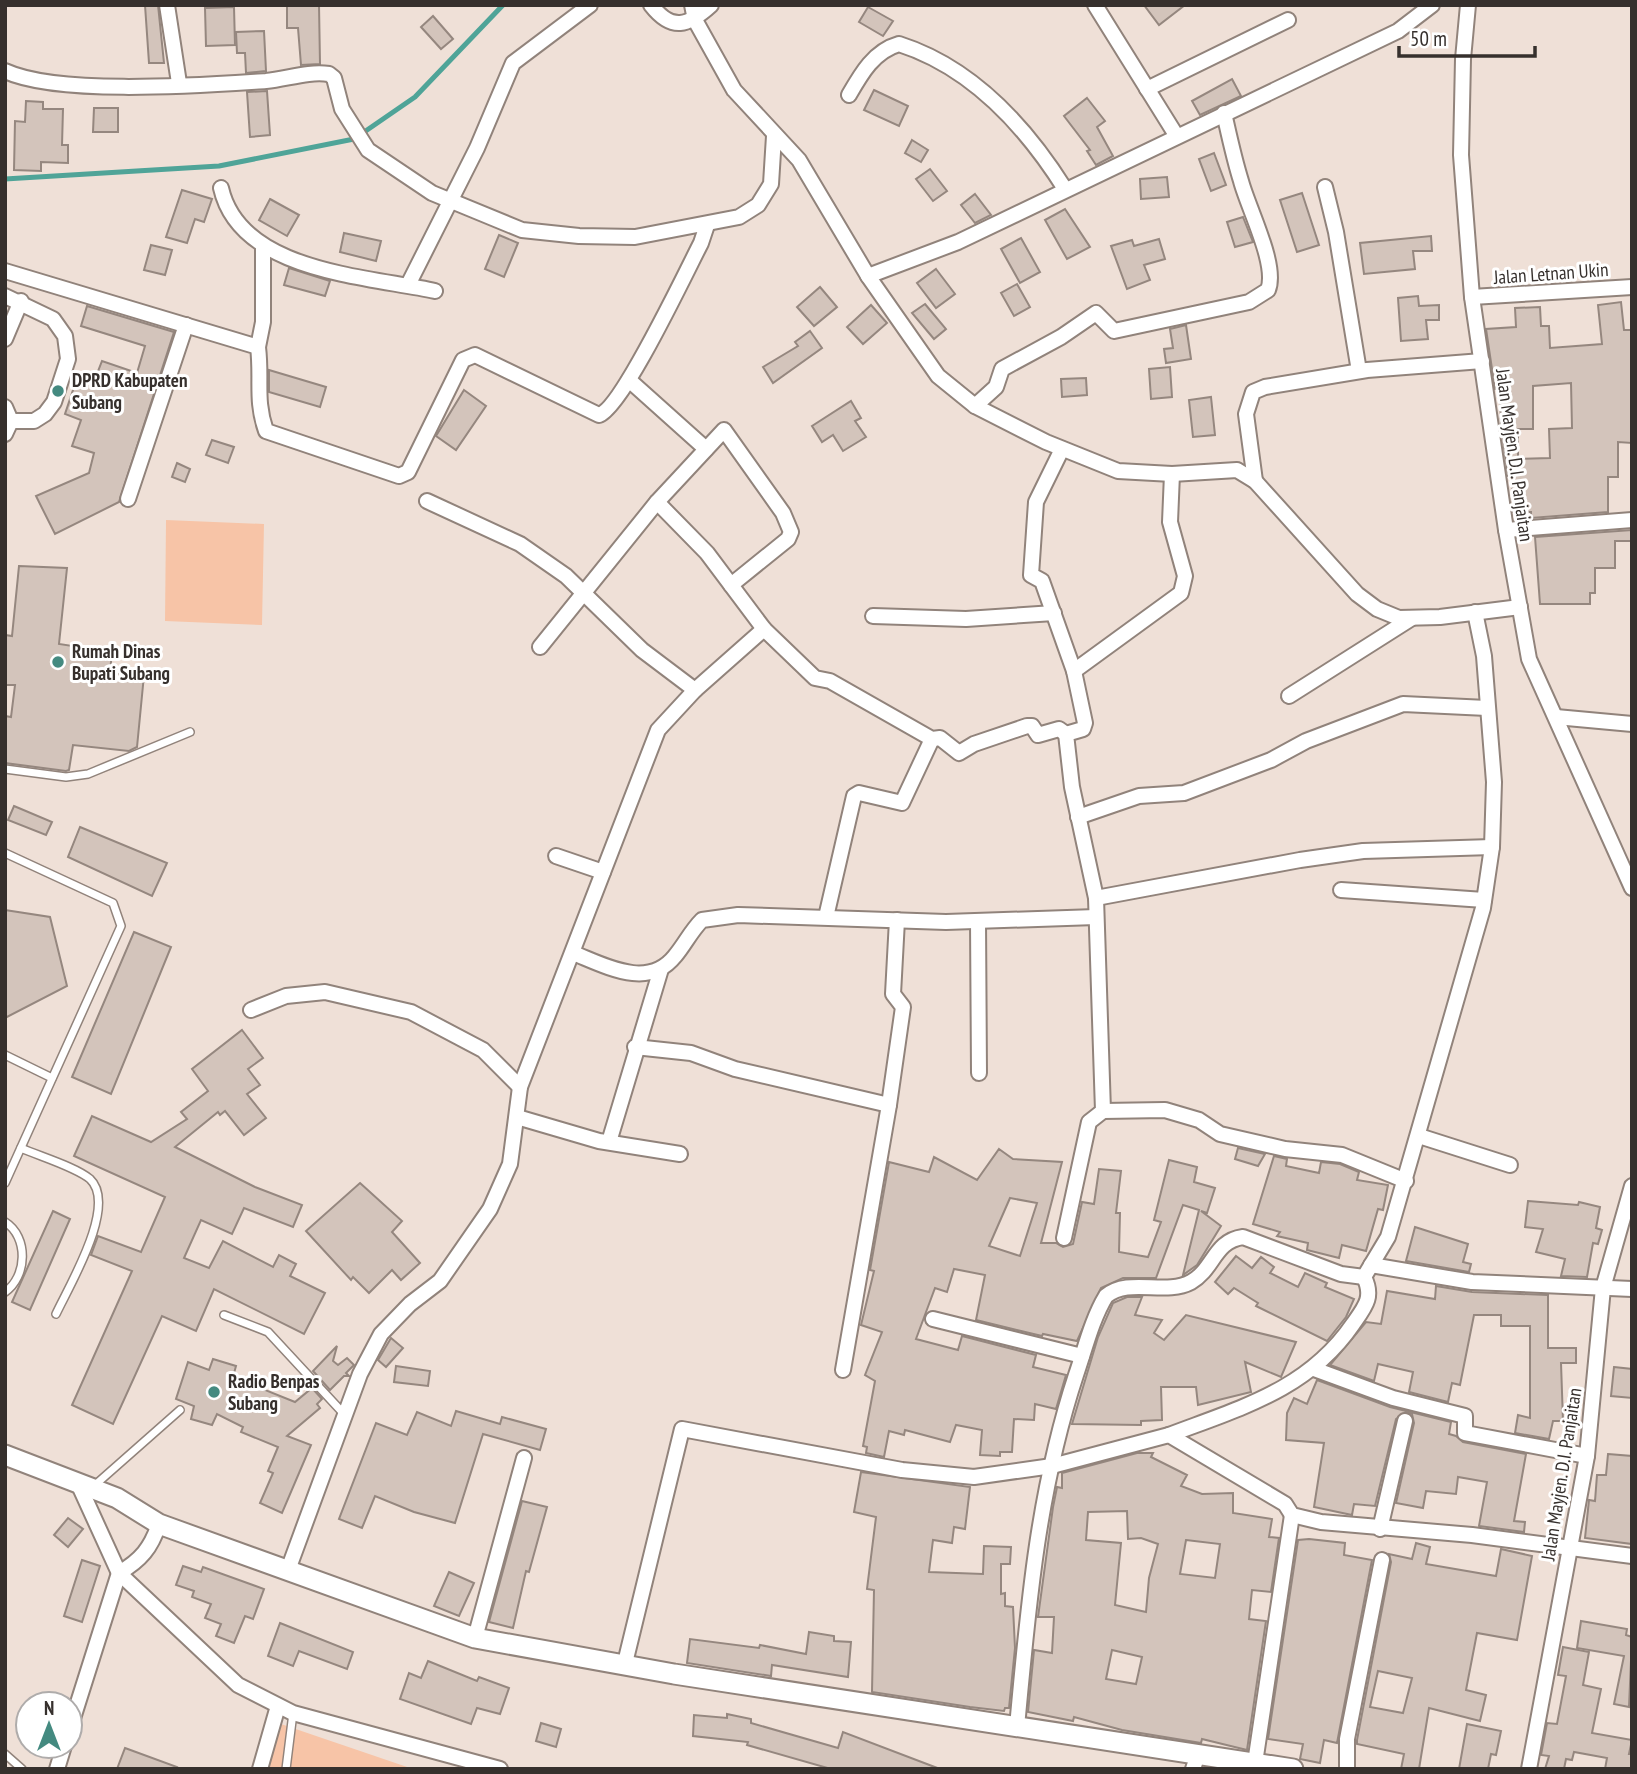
<svg xmlns="http://www.w3.org/2000/svg" width="1637" height="1774" font-family="'PT Sans Narrow',sans-serif">
	<style>
		.green { fill: #f7c4a7 }
		.lines { fill: none; stroke-linecap: round; stroke-linejoin: round }
		.stream { stroke: #4fa498; stroke-width: 5 }
		.building { fill: #d3c4bb; stroke: #95877f; stroke-width: 2; fill-rule: evenodd }
		.service-casing { stroke: #91837b; stroke-width: 10 }
		.minor-casing { stroke: #91837b; stroke-width: 18 }
		.secondary-casing { stroke: #91837b; stroke-width: 23 }
		.service { stroke: #fff; stroke-width: 7 }
		.minor { stroke: #fff; stroke-width: 14 }
		.secondary { stroke: #fff; stroke-width: 19 }
		.poi-dot { fill: #448a80; stroke: #fff; stroke-width: 2.5 }
		.labels { text-anchor: middle; stroke-width: 6; stroke-linejoin: round; paint-order: stroke }
		.street-label { font-size: 19px; fill: #36302d; stroke: #fff }
		.poi-label { font-size: 19px; font-weight: bold; fill: #36302d; stroke: #fff; text-anchor: start }
	</style>
	<rect width="100%" height="100%" fill="#efe0d7"/>
	<g class="green">
		<polygon points="166,520 264,524 262,625 165,621"/>
		<polygon points="278,1723 413,1769 266,1769"/>
	</g>
	<g class="lines">
		<polyline class="stream" points="5,179 219,166 354,139 415,97 503,5"/>
	</g>
	<g class="building">
		<polygon points="145,5 158,5 164,63 149,63"/>
		<polygon points="287,5 319,5 320,64 301,65 298,28 287,28"/>
		<polygon points="1144,5 1185,5 1159,25"/>
		<polygon points="234,7 235,45 206,46 205,8"/>
		<polygon points="868,7 893,21 883,36 859,22"/>
		<polygon points="433,16 453,39 441,49 421,27"/>
		<polygon points="264,31 266,71 246,73 245,53 237,53 236,32"/>
		<polygon points="1232,79 1241,96 1200,115 1192,101"/>
		<polygon points="874,90 908,106 899,126 864,110"/>
		<polygon points="267,91 270,135 250,137 247,92"/>
		<polygon points="1087,98 1105,121 1097,127 1113,156 1096,165 1087,151 1090,150 1064,116"/>
		<polygon points="26,101 43,102 43,109 63,109 62,145 68,145 68,163 41,162 41,171 14,170 15,121 25,122"/>
		<polygon points="94,108 118,108 118,132 93,132"/>
		<polygon points="912,140 928,150 921,162 905,153"/>
		<polygon points="1214,153 1226,185 1211,191 1199,159"/>
		<polygon points="930,169 947,191 933,201 916,179"/>
		<polygon points="1167,177 1169,197 1141,199 1140,179"/>
		<polygon points="182,190 212,199 204,222 195,219 187,243 166,237"/>
		<polygon points="1302,193 1319,245 1297,252 1280,200"/>
		<polygon points="975,194 991,215 975,223 961,205"/>
		<polygon points="270,199 299,215 287,236 259,220"/>
		<polygon points="1065,209 1090,247 1067,259 1045,220"/>
		<polygon points="1243,217 1253,242 1235,247 1227,222"/>
		<polygon points="344,233 381,241 376,261 340,252"/>
		<polygon points="499,235 518,243 504,277 485,269"/>
		<polygon points="1431,236 1432,251 1413,251 1415,269 1364,274 1360,243"/>
		<polygon points="1021,238 1040,272 1020,283 1001,249"/>
		<polygon points="1159,239 1165,259 1144,265 1150,280 1127,289 1111,246 1132,240 1134,246"/>
		<polygon points="151,245 172,250 165,275 144,270"/>
		<polygon points="289,268 330,281 325,296 284,285"/>
		<polygon points="936,269 955,294 936,308 917,283"/>
		<polygon points="1017,284 1030,307 1014,316 1001,293"/>
		<polygon points="820,287 837,307 814,326 797,307"/>
		<polygon points="1418,296 1419,306 1439,305 1439,320 1426,320 1428,339 1401,341 1398,298"/>
		<path d="M 1621,302 L 1624,330 L 1632,330 L 1632,443 L 1618,442 L 1618,477 L 1608,477 L 1608,512 L 1531,518 L 1531,512 L 1513,512 L 1512,476 L 1508,476 L 1501,426 L 1500,388 L 1495,389 L 1486,329 L 1516,327 L 1515,308 L 1540,307 L 1541,326 L 1549,326 L 1550,348 L 1602,344 L 1598,305 ZM 1571,383 L 1572,428 L 1549,429 L 1550,458 L 1518,459 L 1518,429 L 1533,429 L 1533,386 Z"/>
		<polygon points="925,304 946,329 934,339 912,313"/>
		<polygon points="871,305 887,323 863,344 847,327"/>
		<polygon points="87,306 174,332 119,502 55,534 36,496 89,473 94,453 72,446 81,420 65,414 77,378 93,384 102,361 137,373 145,346 81,326"/>
		<polygon points="1186,325 1191,359 1166,363 1164,349 1173,348 1170,329"/>
		<polygon points="810,331 822,348 773,383 763,367 798,346 795,342"/>
		<polygon points="1170,367 1172,397 1151,399 1149,369"/>
		<polygon points="269,370 326,387 320,407 269,392"/>
		<polygon points="1086,378 1087,395 1062,397 1061,379"/>
		<polygon points="464,390 486,406 456,450 436,436"/>
		<polygon points="1211,397 1215,435 1193,437 1189,400"/>
		<polygon points="851,401 861,418 855,421 866,437 843,451 833,435 822,442 812,426"/>
		<polygon points="212,440 234,447 228,463 206,455"/>
		<polygon points="177,463 190,469 185,482 172,477"/>
		<polygon points="1632,530 1632,541 1615,541 1615,568 1595,568 1595,593 1590,593 1590,604 1540,604 1535,537"/>
		<polygon points="19,566 67,568 59,644 112,652 110,672 144,675 137,747 129,751 73,745 69,770 66,771 5,763 5,716 11,717 15,685 5,685 5,635 12,636"/>
		<polygon points="14,806 52,822 46,835 8,820"/>
		<polygon points="80,827 167,863 152,896 68,857"/>
		<polygon points="5,910 50,917 67,986 5,1018"/>
		<polygon points="134,932 171,947 111,1094 72,1077"/>
		<polygon points="242,1030 263,1058 248,1069 260,1085 247,1094 266,1118 244,1135 225,1111 220,1115 218,1112 175,1147 255,1187 302,1205 293,1227 244,1208 232,1234 201,1220 184,1258 209,1268 223,1241 273,1267 279,1255 296,1264 290,1276 325,1293 304,1334 214,1289 196,1331 162,1316 113,1424 72,1405 132,1271 91,1255 98,1236 141,1252 165,1197 74,1156 92,1116 151,1142 187,1119 181,1112 208,1091 192,1069"/>
		<polygon points="1238,1148 1265,1154 1258,1166 1235,1159"/>
		<path d="M 999,1149 L 1013,1159 L 1062,1162 L 1041,1243 L 1056,1243 L 1063,1247 L 1073,1244 L 1082,1202 L 1094,1204 L 1099,1169 L 1121,1171 L 1116,1213 L 1120,1213 L 1119,1252 L 1148,1257 L 1161,1222 L 1154,1220 L 1169,1160 L 1197,1167 L 1194,1182 L 1215,1188 L 1207,1213 L 1201,1211 L 1221,1226 L 1197,1265 L 1183,1275 L 1199,1210 L 1183,1205 L 1156,1278 L 1123,1278 L 1101,1288 L 1077,1341 L 1043,1334 L 1042,1336 L 976,1320 L 985,1275 L 954,1269 L 947,1292 L 935,1288 L 916,1339 L 958,1350 L 962,1336 L 1036,1355 L 1033,1367 L 1066,1375 L 1056,1409 L 1035,1404 L 1034,1420 L 1014,1419 L 1012,1452 L 1000,1452 L 1000,1456 L 980,1455 L 982,1430 L 956,1425 L 950,1442 L 905,1430 L 904,1435 L 889,1431 L 884,1457 L 866,1453 L 867,1447 L 863,1446 L 875,1381 L 865,1375 L 882,1332 L 861,1325 L 874,1271 L 870,1270 L 889,1162 L 929,1172 L 934,1157 L 977,1180 ZM 1010,1198 L 1037,1203 L 1020,1256 L 989,1246 Z"/>
		<polygon points="1274,1156 1287,1159 1286,1166 1319,1173 1321,1162 1340,1164 1359,1172 1357,1180 1388,1185 1383,1210 1378,1209 1366,1251 1342,1245 1339,1258 1307,1250 1308,1243 1277,1236 1280,1232 1253,1224"/>
		<polygon points="360,1183 402,1221 392,1232 420,1263 401,1280 392,1270 369,1293 353,1277 351,1280 306,1231"/>
		<polygon points="1528,1201 1578,1205 1579,1202 1600,1207 1596,1228 1602,1230 1598,1244 1593,1243 1587,1277 1561,1276 1565,1259 1536,1252 1543,1229 1525,1227"/>
		<polygon points="53,1211 70,1219 30,1310 12,1302"/>
		<polygon points="1415,1227 1468,1244 1463,1262 1471,1264 1469,1272 1406,1261"/>
		<polygon points="1236,1256 1252,1268 1261,1257 1274,1267 1270,1273 1298,1287 1305,1273 1327,1283 1325,1287 1354,1299 1346,1317 1327,1341 1256,1306 1258,1303 1234,1288 1228,1294 1215,1282"/>
		<polygon points="1436,1286 1472,1292 1548,1295 1548,1348 1576,1348 1576,1363 1561,1363 1563,1421 1553,1421 1549,1439 1515,1433 1518,1415 1530,1418 1530,1326 1501,1326 1501,1315 1474,1315 1460,1385 1452,1383 1448,1402 1409,1392 1413,1372 1378,1364 1374,1381 1330,1365 1366,1322 1381,1324 1387,1291 1435,1299"/>
		<polygon points="1142,1297 1135,1315 1162,1320 1154,1333 1164,1340 1186,1315 1296,1342 1281,1377 1245,1362 1251,1392 1198,1405 1196,1387 1161,1387 1162,1420 1141,1421 1141,1425 1072,1424 1098,1337 1113,1303 1127,1297"/>
		<polygon points="391,1338 403,1348 386,1367 378,1360"/>
		<polygon points="337,1346 333,1361 338,1365 347,1358 354,1365 346,1373 349,1376 344,1376 330,1390 313,1371"/>
		<polygon points="213,1359 236,1366 233,1377 295,1402 312,1388 322,1399 317,1404 320,1408 287,1436 311,1445 282,1513 260,1503 273,1473 268,1471 278,1447 241,1432 243,1427 217,1414 212,1425 191,1419 194,1406 176,1399 188,1362 209,1370"/>
		<polygon points="396,1366 430,1371 428,1386 394,1382"/>
		<polygon points="1614,1367 1632,1369 1632,1398 1611,1396"/>
		<polygon points="1317,1380 1390,1407 1451,1422 1449,1434 1456,1436 1463,1442 1526,1454 1514,1521 1525,1522 1524,1532 1479,1526 1487,1482 1458,1477 1456,1494 1426,1491 1423,1508 1396,1503 1414,1423 1412,1414 1406,1412 1396,1419 1375,1506 1354,1504 1352,1515 1314,1507 1324,1443 1286,1440 1287,1413 1294,1398 1307,1404"/>
		<polygon points="456,1411 500,1424 502,1417 546,1429 540,1450 483,1434 455,1523 414,1512 375,1496 362,1528 339,1519 376,1423 407,1435 417,1412 451,1426"/>
		<path d="M 1137,1453 L 1153,1453 L 1151,1457 L 1187,1475 L 1181,1486 L 1202,1494 L 1233,1493 L 1233,1513 L 1272,1519 L 1269,1537 L 1279,1538 L 1271,1592 L 1252,1590 L 1249,1619 L 1266,1621 L 1247,1750 L 1202,1739 L 1201,1743 L 1122,1730 L 1074,1717 L 1073,1721 L 1028,1712 L 1034,1650 L 1052,1653 L 1054,1617 L 1038,1617 L 1053,1507 L 1057,1487 L 1062,1488 L 1062,1473 ZM 1127,1511 L 1128,1539 L 1141,1538 L 1158,1544 L 1149,1578 L 1146,1612 L 1115,1605 L 1121,1543 L 1086,1540 L 1088,1512 ZM 1186,1540 L 1220,1544 L 1215,1578 L 1180,1574 ZM 1112,1650 L 1142,1657 L 1136,1684 L 1106,1679 Z"/>
		<polygon points="1608,1454 1632,1456 1632,1544 1585,1538 1589,1500 1595,1501 1597,1475 1606,1475"/>
		<polygon points="861,1472 970,1487 965,1529 954,1527 952,1543 933,1540 929,1572 983,1574 984,1546 1011,1547 1010,1564 1001,1564 1001,1594 1005,1593 1005,1606 1013,1607 1015,1648 1009,1708 1005,1708 1004,1711 970,1707 872,1692 874,1590 867,1589 876,1517 854,1512"/>
		<polygon points="522,1501 547,1507 529,1572 526,1571 513,1628 489,1622"/>
		<polygon points="68,1518 83,1529 68,1547 54,1535"/>
		<polygon points="1309,1539 1345,1543 1344,1555 1372,1560 1337,1743 1324,1740 1320,1763 1300,1759 1303,1744 1268,1739 1298,1540"/>
		<path d="M 1416,1543 L 1430,1547 L 1426,1564 L 1496,1576 L 1501,1549 L 1532,1556 L 1517,1640 L 1477,1633 L 1466,1690 L 1486,1695 L 1480,1721 L 1429,1708 L 1419,1769 L 1401,1769 L 1404,1754 L 1357,1744 L 1357,1740 L 1391,1562 L 1389,1554 L 1412,1559 ZM 1378,1671 L 1412,1678 L 1403,1713 L 1370,1707 Z"/>
		<polygon points="82,1560 100,1566 82,1622 64,1616"/>
		<polygon points="183,1566 201,1572 203,1567 264,1589 253,1619 245,1616 234,1643 216,1636 221,1624 205,1618 211,1604 192,1597 194,1591 176,1585"/>
		<polygon points="449,1572 474,1583 459,1616 434,1606"/>
		<polygon points="1581,1621 1627,1629 1626,1635 1632,1637 1629,1707 1614,1704 1624,1656 1577,1648"/>
		<polygon points="280,1623 353,1652 347,1669 299,1651 293,1666 268,1656"/>
		<polygon points="809,1632 834,1636 834,1641 851,1642 848,1677 772,1665 771,1676 687,1663 690,1639 759,1648 760,1645 806,1654"/>
		<polygon points="1563,1647 1589,1652 1583,1685 1601,1689 1592,1733 1632,1740 1629,1754 1632,1754 1632,1769 1605,1769 1607,1758 1574,1752 1572,1760 1566,1759 1564,1769 1545,1769 1549,1756 1541,1755 1547,1723 1557,1724 1566,1676 1558,1675"/>
		<polygon points="428,1661 477,1681 479,1677 509,1688 500,1714 477,1708 471,1724 400,1699 409,1673 421,1678"/>
		<polygon points="727,1714 751,1719 751,1723 838,1748 843,1732 940,1769 831,1769 747,1745 748,1742 693,1736 694,1715 727,1718"/>
		<polygon points="541,1723 561,1729 556,1747 536,1741"/>
		<polygon points="1467,1724 1501,1731 1496,1755 1491,1754 1488,1769 1459,1769"/>
		<polygon points="125,1748 177,1767 176,1769 117,1769"/>
	</g>
	<g class="lines">
		<defs>
			<g id="service">
				<polyline points="5,769 66,777 88,774 190,732"/>
				<polyline points="5,853 113,903 121,926 5,1183"/>
				<polyline points="5,1055 52,1078"/>
				<path d="M 21,1148 C 39,1156 76,1167 90,1179 C 118,1205 69,1286 56,1314"/>
				<path d="M 5,1222 C 29,1237 27,1277 5,1292"/>
				<polyline points="224,1315 268,1332 344,1414"/>
				<polyline points="95,1485 180,1410"/>
				<polyline points="5,1754 22,1769"/>
				<polyline points="286,1769 293,1713"/>
			</g>
			<g id="minor">
				<polyline points="167,5 179,83"/>
				<path d="M 651,5 C 672,32 688,26 711,5"/>
				<polyline points="692,5 695,20 734,90 799,160 868,276 938,376 975,406 1046,442 1118,471 1172,474 1237,470 1255,481 1357,594 1377,609 1399,618 1440,617 1520,607"/>
				<polyline points="1095,5 1176,135"/>
				<polyline points="1468,5 1463,59 1461,155 1472,297 1506,530 1529,659 1632,888"/>
				<path d="M 5,71 C 59,96 203,85 266,81 C 287,79 308,71 329,74 L 334,78 L 342,109 L 368,150 L 432,193 L 522,230 L 579,236 L 635,237 L 739,217 L 758,205 L 771,184 L 774,136"/>
				<polyline points="1147,89 1288,20"/>
				<path d="M 849,95 C 861,74 874,51 899,44 C 971,67 1026,127 1065,189"/>
				<polyline points="1325,187 1336,232 1359,371"/>
				<path d="M 221,188 C 240,272 366,276 435,291"/>
				<path d="M 5,271 L 258,347 C 262,379 255,400 266,431 L 399,476 L 408,472 L 463,360 L 475,355 L 599,415 C 622,408 686,272 701,243 L 707,225"/>
				<polyline points="868,276 958,242 1398,31 1432,5"/>
				<polyline points="408,285 477,148 513,63 590,5"/>
				<polyline points="5,296 53,319 65,336 68,359 54,402 45,414 34,421 11,421"/>
				<polyline points="1472,297 1632,287"/>
				<polyline points="5,339 21,301"/>
				<polyline points="258,347 263,322 263,246"/>
				<polyline points="629,380 706,449"/>
				<path d="M 975,406 L 996,387 L 1002,369 L 1061,337 L 1096,313 L 1114,331 L 1249,302 L 1268,290 C 1278,265 1248,208 1241,181 C 1234,159 1229,135 1224,113"/>
				<polyline points="5,407 11,421 5,434"/>
				<polyline points="1062,449 1036,502 1031,575 1042,581 1074,671 1085,723 1083,729 1066,734 1072,787 1096,898 1103,1111 1089,1122 1064,1238"/>
				<polyline points="1255,481 1246,414 1253,392 1265,387 1367,370 1482,361"/>
				<polyline points="128,499 186,325"/>
				<polyline points="427,501 520,544 566,576 642,650 695,690"/>
				<polyline points="657,502 707,553 764,629 815,678 830,681 932,739 940,738 959,753 974,744 1027,726 1032,726 1038,735 1059,729 1066,734"/>
				<polyline points="1506,530 1632,520"/>
				<polyline points="873,616 966,619 1054,613"/>
				<polyline points="540,647 657,502 724,430 783,513 791,532 788,539 731,585"/>
				<polyline points="1074,671 1181,593 1185,576 1170,522 1172,474"/>
				<polyline points="1289,696 1412,618"/>
				<polyline points="1556,717 1632,724"/>
				<polyline points="1078,817 1139,796 1184,793 1271,760 1306,741 1403,704 1487,708"/>
				<polyline points="556,856 603,872"/>
				<polyline points="1341,890 1484,900"/>
				<polyline points="1096,898 1300,860 1363,851 1492,847"/>
				<polyline points="826,917 854,796 859,793 902,803 932,739"/>
				<polyline points="978,921 979,1073"/>
				<path d="M 573,953 C 606,966 648,990 675,956 C 685,944 691,931 702,920 L 738,915 L 946,922 L 1096,917"/>
				<polyline points="251,1010 286,996 325,992 411,1012 483,1050 520,1087"/>
				<polyline points="635,1047 691,1053 735,1069 889,1105"/>
				<polyline points="1103,1111 1165,1110 1199,1120 1220,1134 1285,1149 1342,1155 1406,1181"/>
				<polyline points="517,1117 599,1141 680,1154"/>
				<polyline points="1419,1136 1510,1165"/>
				<polyline points="609,1142 661,969"/>
				<polyline points="1371,1265 1472,1282 1632,1289"/>
				<polyline points="933,1319 1082,1356"/>
				<polyline points="1314,1369 1393,1398 1465,1416 1465,1433 1587,1456"/>
				<polyline points="843,1370 889,1105 903,1007 893,994 897,920"/>
				<path d="M 1169,1435 C 1240,1408 1308,1390 1353,1324 C 1365,1307 1374,1297 1364,1277"/>
				<polyline points="77,1481 119,1573 238,1685 293,1713 500,1769"/>
				<polyline points="1380,1529 1405,1421"/>
				<polyline points="288,1570 360,1374 381,1334 410,1304 440,1281 490,1209 510,1164 520,1087 658,730 695,690 764,629"/>
				<polyline points="475,1638 524,1458"/>
				<polyline points="625,1663 682,1429 902,1470 974,1477 1052,1466 1169,1435 1285,1504 1292,1515 1321,1522 1472,1535 1632,1556"/>
				<path d="M 1017,1727 C 1028,1607 1038,1490 1076,1375 C 1085,1349 1092,1319 1106,1296 C 1129,1277 1165,1296 1191,1282 C 1214,1269 1214,1241 1243,1237 L 1341,1274 L 1364,1277 L 1388,1237 L 1483,908 L 1492,847 L 1494,782 L 1484,656 L 1475,612"/>
				<path d="M 70,1728 L 119,1573 C 141,1560 151,1548 159,1524"/>
				<polyline points="1255,1763 1292,1515"/>
				<polyline points="57,1769 64,1746"/>
				<polyline points="260,1769 278,1706"/>
				<polyline points="1193,1769 1198,1754"/>
				<polyline points="1347,1769 1347,1739 1382,1560"/>
				<polyline points="1529,1769 1587,1456 1603,1288 1632,1186"/>
			</g>
			<polyline id="secondary" points="5,1455 117,1498 159,1524 475,1638 674,1674 1293,1769"/>
		</defs>
		<use href="#service" class="service-casing"/>
		<use href="#minor" class="minor-casing"/>
		<use href="#secondary" class="secondary-casing"/>
		<use href="#service" class="service"/>
		<use href="#minor" class="minor"/>
		<use href="#secondary" class="secondary"/>
	</g>
	<g class="poi-dot">
		<circle cx="58" cy="391" r="7"/>
		<circle cx="58" cy="662" r="7"/>
		<circle cx="214" cy="1392" r="7"/>
	</g>
	<g class="labels">
		<g class="street-label">
			<text transform="translate(1551 273) rotate(-4)" y="7">Jalan Letnan Ukin</text>
			<text transform="translate(1515 455) rotate(82)" y="7">Jalan Mayjen. D.I. Panjaitan</text>
			<text transform="translate(1561 1474) rotate(-81)" y="7">Jalan Mayjen. D.I. Panjaitan</text>
		</g>
		<g class="poi-label">
			<text x="72" y="387">DPRD Kabupaten<tspan x="72" dy="22">Subang</tspan></text>
			<text x="72" y="658">Rumah Dinas<tspan x="72" dy="22">Bupati Subang</tspan></text>
			<text x="228" y="1388">Radio Benpas<tspan x="228" dy="22">Subang</tspan></text>
		</g>
	</g>
	<rect width="1637" height="1774" fill="none" stroke="#36302d" stroke-width="14"/>
	<g transform="translate(49 1725)"><circle r="33" fill="#ffffff" stroke="#afacab" stroke-width="2"/>
	<path d="M0-5L12 26L0 18L-12 26Z" fill="#448a80"/>
	<text y="-10" font-size="19" font-weight="bold" text-anchor="middle" fill="#36302d">N</text>
	</g>
	<path d="M1399 46v10h136v-10" fill="none" stroke="#36302d" stroke-width="3.5"/>
	<text x="1410" y="46" font-size="21" fill="#36302d" stroke="#ffffff" stroke-width="5" paint-order="stroke">50 m</text>
</svg>
